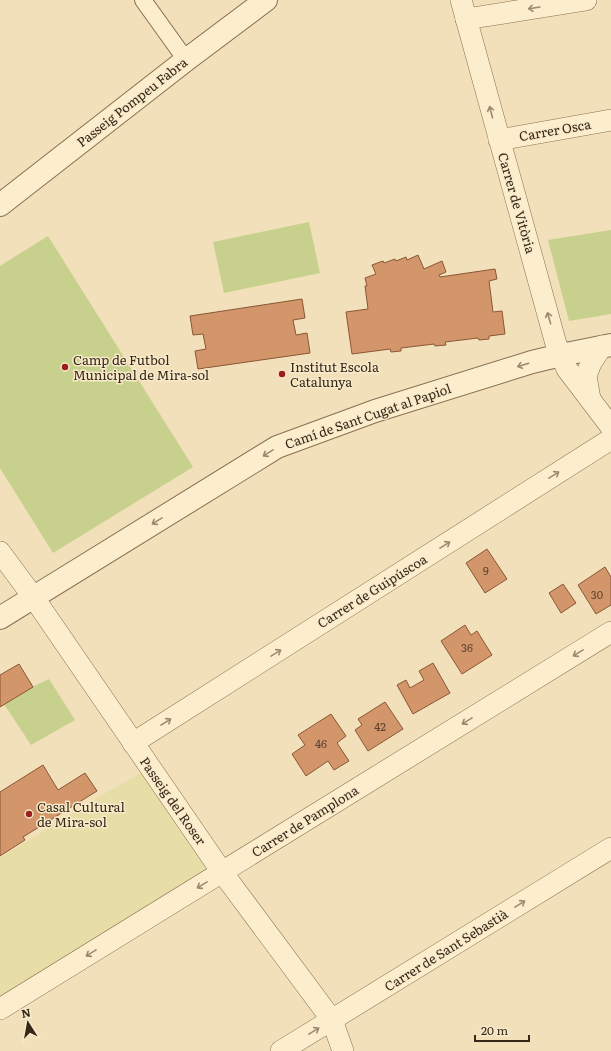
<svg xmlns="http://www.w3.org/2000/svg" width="611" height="1051" font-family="Literata,serif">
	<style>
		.farmland { fill: #e7dda6 }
		.green { fill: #c8d08d }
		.building { fill: #d3966b; stroke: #8a5736 }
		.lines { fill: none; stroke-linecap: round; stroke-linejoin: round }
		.pedestrian-casing { stroke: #896f53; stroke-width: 18 }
		.minor-casing { stroke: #896f53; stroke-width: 22 }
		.tertiary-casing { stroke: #896f53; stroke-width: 24 }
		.pedestrian { stroke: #fceecc; stroke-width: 16 }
		.minor { stroke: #fceecc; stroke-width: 21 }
		.tertiary { stroke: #fceecc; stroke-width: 22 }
		.oneway { stroke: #998a72 }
		.poi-dot { fill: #9d1e1f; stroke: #f8eac9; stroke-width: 1.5 }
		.labels { text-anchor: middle; stroke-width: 3; stroke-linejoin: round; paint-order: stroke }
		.number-label { font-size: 11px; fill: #5d432e }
		.street-label { font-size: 13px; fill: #362719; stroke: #f8eac9 }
		.poi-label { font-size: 13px; fill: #362719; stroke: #f8eac9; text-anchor: start }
	</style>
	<rect width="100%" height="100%" fill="#f1e0b9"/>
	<polygon class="farmland" points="150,768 222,872 8,1004 0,996 0,858 102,795"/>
	<g class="green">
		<polygon points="309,222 320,273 224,293 213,242"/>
		<polygon points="611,230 611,314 569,321 548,240"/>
		<polygon points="48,236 193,467 53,553 0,468 0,266"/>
		<polygon points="49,679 75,720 31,745 4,704 26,690"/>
	</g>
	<g class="building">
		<polygon points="418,255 424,269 442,261 446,272 439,275 440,277 495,269 497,279 489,281 493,312 502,311 505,334 489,336 489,339 479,340 478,338 445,342 446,345 435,346 434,344 401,348 401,351 391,352 390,349 352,354 346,312 368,309 365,286 367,286 365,278 376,274 372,265 383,261 384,263 395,259 396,261 406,257 407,260"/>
		<polygon points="302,299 305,318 293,320 296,335 307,333 310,353 198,369 195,351 206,349 203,334 193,335 190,316"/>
		<polygon points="487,549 507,579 485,593 466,563"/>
		<polygon points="605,567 611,577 611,605 596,614 578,585"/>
		<polygon points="563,584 576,603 561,613 549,593"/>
		<polygon points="465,625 471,635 477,631 492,655 462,674 441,641"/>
		<polygon points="433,663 450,693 413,714 397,685 406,680 410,688 424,680 419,671"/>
		<polygon points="19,664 33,687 0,707 0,675"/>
		<polygon points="385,702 403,729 368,751 355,730 362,725 358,719"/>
		<polygon points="331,714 346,736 337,743 349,761 334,770 328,761 306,776 292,754 305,745 298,735"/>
		<polygon points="43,765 58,790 85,773 97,791 23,837 25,840 0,856 0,792"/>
	</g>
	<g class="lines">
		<defs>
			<polyline id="pedestrian" points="143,0 186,60"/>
			<g id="minor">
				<polyline points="461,0 556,344 567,369 611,427"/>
				<polyline points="466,19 586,0"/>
				<polyline points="499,140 611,120"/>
				<polyline points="590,399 586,376 591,363 602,346"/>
				<polyline points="0,552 34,598 222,872 332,1020 343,1051"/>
				<polyline points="133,743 611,439"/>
				<polyline points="0,1009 611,632"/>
				<polyline points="281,1051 611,848"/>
			</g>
			<g id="tertiary">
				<polyline points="0,205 186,60 266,0"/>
				<polyline points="0,618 277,447 375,411 532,362 561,355 611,345"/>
			</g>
		</defs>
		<use href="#pedestrian" class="pedestrian-casing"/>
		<use href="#minor" class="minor-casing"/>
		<use href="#tertiary" class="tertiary-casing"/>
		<use href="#pedestrian" class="pedestrian"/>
		<use href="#minor" class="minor"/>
		<use href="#tertiary" class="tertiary"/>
	</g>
	<defs><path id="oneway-shaft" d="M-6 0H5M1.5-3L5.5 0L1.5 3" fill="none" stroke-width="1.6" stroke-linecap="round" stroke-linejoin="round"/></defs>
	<g class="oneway">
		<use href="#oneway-shaft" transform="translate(534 8) rotate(171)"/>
		<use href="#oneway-shaft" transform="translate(491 112) rotate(-105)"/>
		<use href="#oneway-shaft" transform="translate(549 318) rotate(-106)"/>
		<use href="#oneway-shaft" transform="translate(523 365) rotate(163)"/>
		<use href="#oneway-shaft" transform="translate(268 453) rotate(148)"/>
		<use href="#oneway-shaft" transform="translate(554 475) rotate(-32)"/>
		<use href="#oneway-shaft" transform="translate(157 521) rotate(148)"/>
		<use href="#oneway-shaft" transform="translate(445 545) rotate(-32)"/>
		<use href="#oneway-shaft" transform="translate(276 653) rotate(-32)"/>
		<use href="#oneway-shaft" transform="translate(578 653) rotate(148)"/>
		<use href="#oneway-shaft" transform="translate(467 721) rotate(148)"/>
		<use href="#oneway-shaft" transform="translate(166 722) rotate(-32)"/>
		<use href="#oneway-shaft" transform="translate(202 885) rotate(148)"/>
		<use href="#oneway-shaft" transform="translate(520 904) rotate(-32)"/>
		<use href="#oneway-shaft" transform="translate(91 953) rotate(148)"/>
		<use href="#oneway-shaft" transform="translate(314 1031) rotate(-31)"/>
	</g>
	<g class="poi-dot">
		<circle cx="65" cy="367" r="4"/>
		<circle cx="282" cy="374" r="4"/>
		<circle cx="29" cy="814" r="4"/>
	</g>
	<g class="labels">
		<g class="number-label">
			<text x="486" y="575">9</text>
			<text x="597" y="599">30</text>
			<text x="467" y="652">36</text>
			<text x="380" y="731">42</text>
			<text x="321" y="748">46</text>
		</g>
		<g class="street-label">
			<text transform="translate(132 102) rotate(-38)" y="5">Passeig Pompeu Fabra</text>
			<text transform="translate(555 130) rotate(-10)" y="5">Carrer Osca</text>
			<text transform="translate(517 203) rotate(74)" y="5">Carrer de Vitòria</text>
			<text transform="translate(368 416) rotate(-19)" y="5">Camí de Sant Cugat al Papiol</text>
			<text transform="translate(372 591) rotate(-32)" y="5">Carrer de Guipúscoa</text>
			<text transform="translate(173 801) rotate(55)" y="5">Passeig del Roser</text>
			<text transform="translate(305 821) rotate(-32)" y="5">Carrer de Pamplona</text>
			<text transform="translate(446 950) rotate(-32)" y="5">Carrer de Sant Sebastià</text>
		</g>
		<g class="poi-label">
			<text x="73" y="365">Camp de Futbol<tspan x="73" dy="15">Municipal de Mira-sol</tspan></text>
			<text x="290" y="372">Institut Escola<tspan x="290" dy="15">Catalunya</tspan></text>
			<text x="37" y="812">Casal Cultural<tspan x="37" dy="15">de Mira-sol</tspan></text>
		</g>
	</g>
	<g transform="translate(28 1023) rotate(349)" stroke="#f8eac9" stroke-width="3" paint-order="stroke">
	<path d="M0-3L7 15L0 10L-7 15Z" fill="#362719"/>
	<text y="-6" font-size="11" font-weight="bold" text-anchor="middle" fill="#362719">N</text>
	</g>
	<path d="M475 1035v6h54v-6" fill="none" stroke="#362719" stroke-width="2"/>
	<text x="481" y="1035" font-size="12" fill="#362719" stroke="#f8eac9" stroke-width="3" paint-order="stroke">20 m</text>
</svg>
